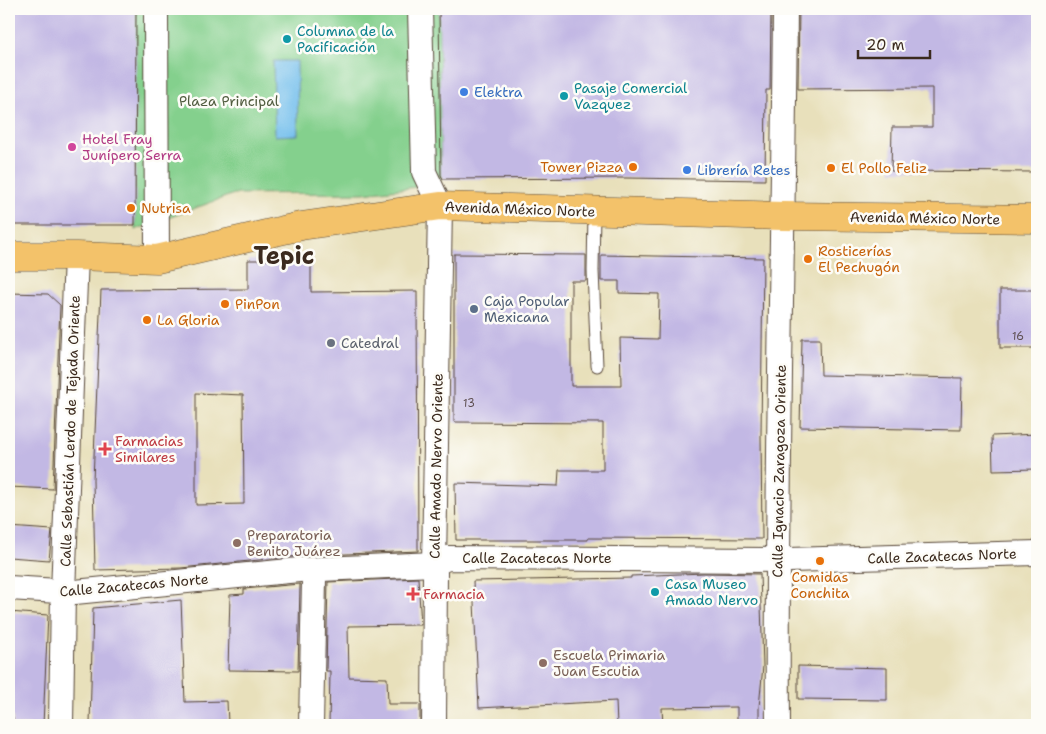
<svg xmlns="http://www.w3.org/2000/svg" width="1046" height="734" font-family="'Shantell Sans',sans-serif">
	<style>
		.green { fill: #84d08d; stroke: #607d56 }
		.water { fill: #74bfed; stroke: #587486 }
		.building { fill: #c2b8e4; fill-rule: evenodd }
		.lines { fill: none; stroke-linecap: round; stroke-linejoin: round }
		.lane-casing { stroke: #554536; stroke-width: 13 }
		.street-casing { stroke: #554536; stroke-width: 26 }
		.primary-casing { stroke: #554536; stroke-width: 29 }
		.lane { stroke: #fff; stroke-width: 11 }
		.street { stroke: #fff; stroke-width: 24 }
		.primary { stroke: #f3c26a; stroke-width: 28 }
		.culture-dot { fill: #0f9aa8; stroke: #fdfcf7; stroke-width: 2 }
		.shop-dot { fill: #3f7fe0; stroke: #fdfcf7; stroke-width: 2 }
		.hotel-dot { fill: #d1479c; stroke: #fdfcf7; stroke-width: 2 }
		.food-dot { fill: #e8710a; stroke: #fdfcf7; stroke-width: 2 }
		.service-dot { fill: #5c6f8a; stroke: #fdfcf7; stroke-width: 2 }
		.worship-dot { fill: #6b7280; stroke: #fdfcf7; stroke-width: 2 }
		.health-dot { fill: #e0444e; stroke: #fdfcf7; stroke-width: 2 }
		.education-dot { fill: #8d6e63; stroke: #fdfcf7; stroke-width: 2 }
		.labels { text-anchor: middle; stroke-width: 5; stroke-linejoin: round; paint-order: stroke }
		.number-label { font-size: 11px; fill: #5d4e50 }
		.culture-label { font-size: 14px; fill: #0d838f; stroke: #fdfcf7; text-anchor: start }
		.shop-label { font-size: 14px; fill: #366cbe; stroke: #fdfcf7; text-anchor: start }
		.park-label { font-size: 14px; fill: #515c3f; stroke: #fdfcf7 }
		.hotel-label { font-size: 14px; fill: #b23c85; stroke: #fdfcf7; text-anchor: start }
		.food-label { font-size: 14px; fill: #c56008; stroke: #fdfcf7; text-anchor: start }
		.street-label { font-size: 14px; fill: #3b2a1e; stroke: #fdfcf7 }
		.service-label { font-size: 14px; fill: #4e5e75; stroke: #fdfcf7; text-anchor: start }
		.worship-label { font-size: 14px; fill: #5b616d; stroke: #fdfcf7; text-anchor: start }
		.health-label { font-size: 14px; fill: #be3a42; stroke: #fdfcf7; text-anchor: start }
		.education-label { font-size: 14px; fill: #785e54; stroke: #fdfcf7; text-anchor: start }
		.town-label { font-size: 24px; font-weight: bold; fill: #3b2a1e; stroke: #fdfcf7 }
	</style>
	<rect width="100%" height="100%" fill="#fdfcf7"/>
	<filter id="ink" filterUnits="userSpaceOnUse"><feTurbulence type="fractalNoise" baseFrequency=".02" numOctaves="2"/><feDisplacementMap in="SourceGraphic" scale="10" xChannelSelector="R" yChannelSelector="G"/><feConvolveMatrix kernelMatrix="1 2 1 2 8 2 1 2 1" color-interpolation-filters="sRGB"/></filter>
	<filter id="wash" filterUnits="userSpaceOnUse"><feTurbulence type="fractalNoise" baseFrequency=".0096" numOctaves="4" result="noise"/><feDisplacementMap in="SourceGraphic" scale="20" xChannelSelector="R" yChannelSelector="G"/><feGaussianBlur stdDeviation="1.12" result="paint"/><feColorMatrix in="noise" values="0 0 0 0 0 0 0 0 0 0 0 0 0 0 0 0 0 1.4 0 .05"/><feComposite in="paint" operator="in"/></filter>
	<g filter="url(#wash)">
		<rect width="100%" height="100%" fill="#e8e0bb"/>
		<polygon class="green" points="136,9 439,9 441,179 435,185 363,193 234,194 135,230"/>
		<polygon class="water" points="273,61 297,61 298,135 275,136"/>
		<g id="blocks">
			<g class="building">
				<polygon points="9,9 136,9 135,225 9,225"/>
				<polygon points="439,9 771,9 770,90 766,90 765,180 626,178 443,179 441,175"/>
				<polygon points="799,9 1037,9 1037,172 891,171 892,127 932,127 932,88 798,89"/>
				<polygon points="454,254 586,255 586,281 571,281 571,386 621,386 620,338 658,339 659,294 619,293 619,281 601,281 601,255 763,258 761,435 762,539 588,538 588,540 456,540 455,483 558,486 559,470 603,470 603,423 454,422"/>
				<path d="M 248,260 L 311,260 L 311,292 L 417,291 L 418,551 L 298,556 L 181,568 L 95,570 L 93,480 L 101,290 L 248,289 ZM 196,393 L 243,395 L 244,504 L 196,505 Z"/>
				<rect x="1000" y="290" width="37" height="58"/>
				<polygon points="9,293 48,294 60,305 53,489 9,487"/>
				<polygon points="802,339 820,339 821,375 962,378 961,430 800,427"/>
				<polygon points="1037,434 1037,469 993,470 992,436"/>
				<polygon points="9,527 52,530 49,560 9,557"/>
				<polygon points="704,573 760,574 763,666 759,707 759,725 737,725 737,707 662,708 663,725 617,725 616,701 479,708 473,581 631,578 631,576"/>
				<polygon points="418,578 421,625 348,626 349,677 387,678 388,704 420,704 420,725 329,725 330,671 326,671 328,582"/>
				<polygon points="300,584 298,671 228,670 230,595 244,594 244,589"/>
				<polygon points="181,600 185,702 227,701 228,724 90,725 93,608"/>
				<polygon points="9,612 48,615 43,725 13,725 13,717 9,717"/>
				<polygon points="798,666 887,668 887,700 798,699"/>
			</g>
		</g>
	</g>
	<g filter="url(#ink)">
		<use href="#blocks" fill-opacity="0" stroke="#554536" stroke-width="1"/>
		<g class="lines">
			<defs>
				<polyline id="lane" points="594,212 593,271 597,366"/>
				<g id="street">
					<polyline points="156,9 157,259"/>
					<polyline points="420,9 424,172 440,206 434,564 435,573 434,725"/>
					<polyline points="9,588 75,592 299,570 434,564 447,558 789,560 1037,553"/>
					<polyline points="61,725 63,592 76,256"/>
					<polyline points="311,725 314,580 312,570"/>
					<path d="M 778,725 C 776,486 783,248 785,9"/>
				</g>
				<polyline id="primary" points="9,256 76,256 157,259 301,226 440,206 783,216 1037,219"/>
			</defs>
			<use href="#lane" class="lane-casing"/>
			<use href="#street" class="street-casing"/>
			<use href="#primary" class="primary-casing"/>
			<use href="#lane" class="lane"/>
			<use href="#street" class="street"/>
			<use href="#primary" class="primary"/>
		</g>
	</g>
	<g class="culture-dot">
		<circle cx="287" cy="39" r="5"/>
		<circle cx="564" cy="96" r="5"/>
		<circle cx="655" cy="592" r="5"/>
	</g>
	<g class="shop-dot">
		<circle cx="464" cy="92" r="5"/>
		<circle cx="687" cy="170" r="5"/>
	</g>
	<circle class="hotel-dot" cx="72" cy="147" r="5"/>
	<g class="food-dot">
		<circle cx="633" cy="167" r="5"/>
		<circle cx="831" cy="168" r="5"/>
		<circle cx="131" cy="208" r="5"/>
		<circle cx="808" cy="259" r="5"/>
		<circle cx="225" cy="304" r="5"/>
		<circle cx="147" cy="320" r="5"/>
		<circle cx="820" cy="561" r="5"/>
	</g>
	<circle class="service-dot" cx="474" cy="309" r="5"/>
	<circle class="worship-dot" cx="331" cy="343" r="5"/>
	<g class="health-dot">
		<path d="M102.5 441.5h5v5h5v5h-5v5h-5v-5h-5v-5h5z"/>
		<path d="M410.5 586.5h5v5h5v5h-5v5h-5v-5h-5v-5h5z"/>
	</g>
	<g class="education-dot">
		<circle cx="237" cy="543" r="5"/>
		<circle cx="543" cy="663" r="5"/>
	</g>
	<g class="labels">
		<g class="number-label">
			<text x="1018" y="340">16</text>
			<text x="469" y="407">13</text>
		</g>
		<g class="culture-label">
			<text x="297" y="36">Columna de la<tspan x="297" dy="16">Pacificación</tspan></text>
			<text x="574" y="93">Pasaje Comercial<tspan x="574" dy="16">Vazquez</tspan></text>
			<text x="665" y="589">Casa Museo<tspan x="665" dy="16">Amado Nervo</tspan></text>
		</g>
		<g class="shop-label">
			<text x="474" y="97">Elektra</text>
			<text x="697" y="175">Librería Retes</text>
		</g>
		<g class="park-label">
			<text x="229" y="106">Plaza Principal</text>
		</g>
		<g class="hotel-label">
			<text x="82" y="144">Hotel Fray<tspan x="82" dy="16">Junípero Serra</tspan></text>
		</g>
		<g class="food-label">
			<text x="623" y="172" text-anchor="end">Tower Pizza</text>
			<text x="841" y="173">El Pollo Feliz</text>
			<text x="141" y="213">Nutrisa</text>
			<text x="818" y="256">Rosticerías<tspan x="818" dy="16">El Pechugón</tspan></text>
			<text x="235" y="309">PinPon</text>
			<text x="157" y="325">La Gloria</text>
			<text x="820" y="582" text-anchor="middle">Comidas<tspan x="820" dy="16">Conchita</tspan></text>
		</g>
		<g class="street-label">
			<text transform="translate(520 209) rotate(2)" y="5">Avenida México Norte</text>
			<text transform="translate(925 218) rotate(1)" y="5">Avenida México Norte</text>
			<text transform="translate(70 431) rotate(-88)" y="5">Calle Sebastián Lerdo de Tejada Oriente</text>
			<text transform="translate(436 466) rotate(-89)" y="5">Calle Amado Nervo Oriente</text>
			<text transform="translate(779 471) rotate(-89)" y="5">Calle Ignacio Zaragoza Oriente</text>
			<text transform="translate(942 556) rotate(-2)" y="5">Calle Zacatecas Norte</text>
			<text x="537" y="563">Calle Zacatecas Norte</text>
			<text transform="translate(134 585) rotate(-5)" y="5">Calle Zacatecas Norte</text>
		</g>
		<g class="service-label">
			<text x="484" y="306">Caja Popular<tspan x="484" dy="16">Mexicana</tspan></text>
		</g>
		<g class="worship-label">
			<text x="341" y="348">Catedral</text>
		</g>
		<g class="health-label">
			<text x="115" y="446">Farmacias<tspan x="115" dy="16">Similares</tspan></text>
			<text x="423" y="599">Farmacia</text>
		</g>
		<g class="education-label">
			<text x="247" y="540">Preparatoria<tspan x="247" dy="16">Benito Juárez</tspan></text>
			<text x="553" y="660">Escuela Primaria<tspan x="553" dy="16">Juan Escutia</tspan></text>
		</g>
		<g class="town-label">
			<text x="284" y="264">Tepic</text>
		</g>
	</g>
	<rect width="1046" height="734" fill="none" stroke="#fdfcf7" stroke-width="30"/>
	<path d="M858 50v8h72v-8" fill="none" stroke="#3b2a1e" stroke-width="2.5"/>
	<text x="866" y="50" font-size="15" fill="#3b2a1e" stroke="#fdfcf7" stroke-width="4" paint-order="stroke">20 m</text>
</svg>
